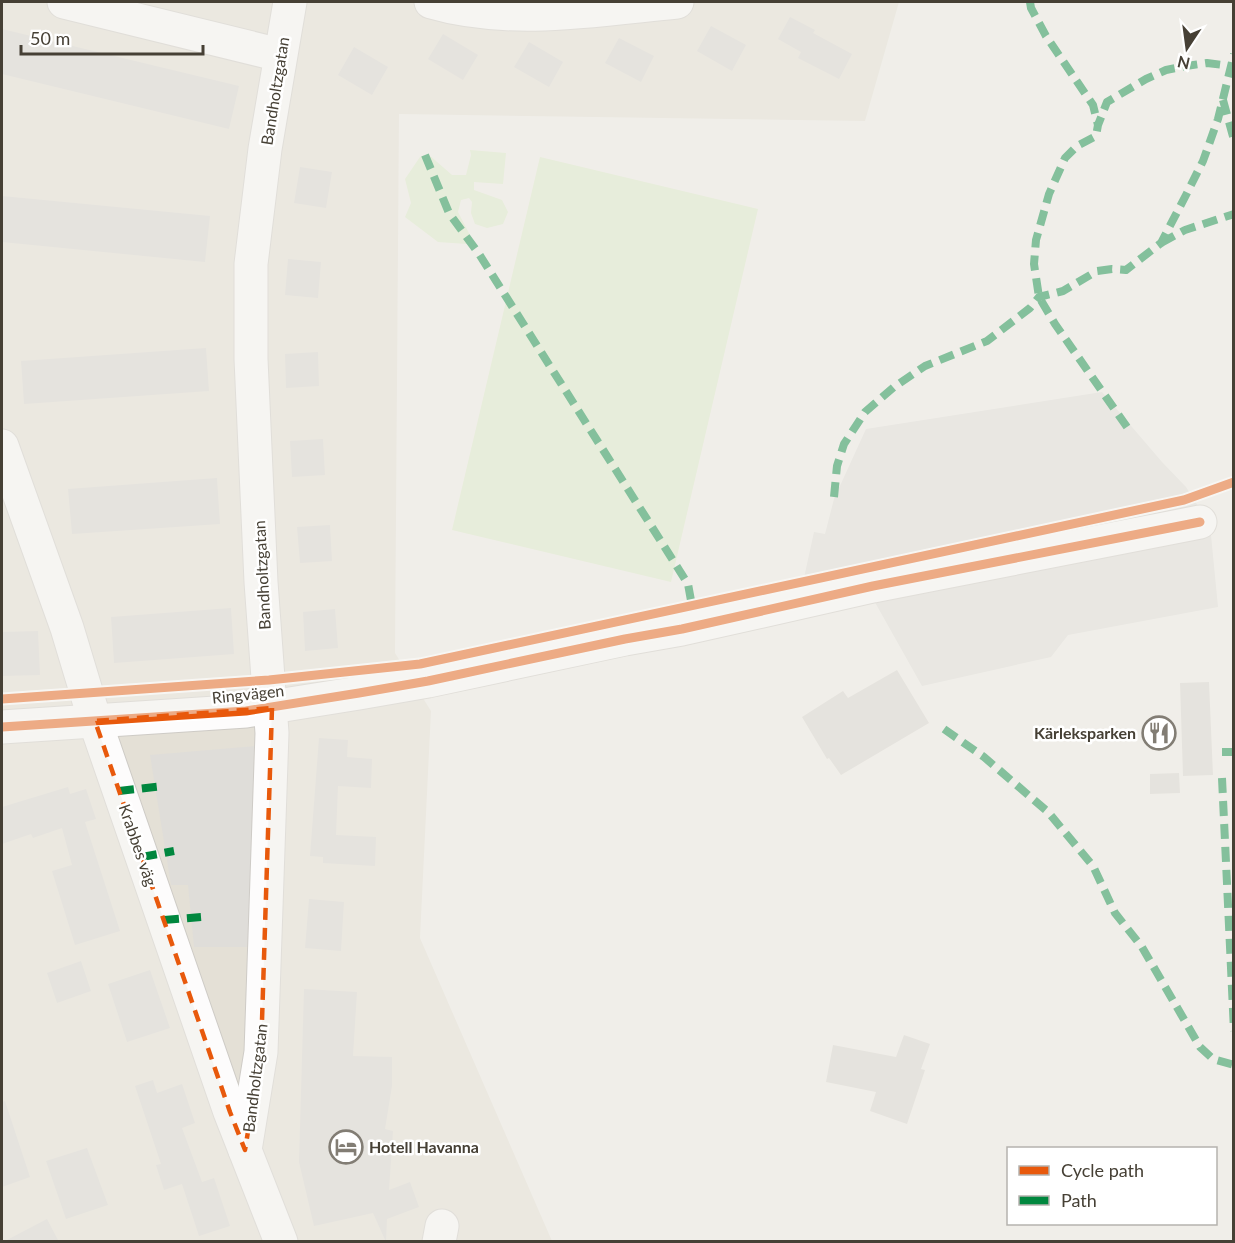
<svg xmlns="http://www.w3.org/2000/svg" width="1235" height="1243" font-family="Lato,sans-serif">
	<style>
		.residential { fill: #e4e0d6 }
		.green { fill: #dcebc9 }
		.parking { fill: #dfddd9 }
		.building { fill: #d8d5d0 }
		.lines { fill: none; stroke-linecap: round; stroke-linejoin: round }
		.minor-casing { stroke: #cecbc6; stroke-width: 35 }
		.minor { stroke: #fdfcfc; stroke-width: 33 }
		.quiet { stroke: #00873e; stroke-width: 8; stroke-dasharray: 15 8; stroke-linecap: butt }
		.cycleway-casing { stroke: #fff; stroke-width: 13 }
		.cycleway { stroke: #e8590c; stroke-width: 9 }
		.marked { fill: none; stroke: #e8590c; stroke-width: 4.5; stroke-dasharray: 12 8; stroke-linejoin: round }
		.labels { text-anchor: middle; stroke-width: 5; stroke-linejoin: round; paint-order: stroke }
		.street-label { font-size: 16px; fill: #464035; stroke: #fff }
		.poi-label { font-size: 16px; font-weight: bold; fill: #464035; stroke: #fff; text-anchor: end }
	</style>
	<rect width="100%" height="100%" fill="#f0eee9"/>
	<polygon class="residential" points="2,2 899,2 865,121 399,114 395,653 431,711 420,938 552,1241 2,1242"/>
	<g class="green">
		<polygon points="470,150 506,153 503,184 474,182 474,190 502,200 508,212 503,224 487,228 475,224 471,213 472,202 469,198 461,200 458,212 472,239 467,244 438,242 405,217 411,203 405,179 420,157 428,154 452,175 466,175 471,155"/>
		<polygon points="540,157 758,209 671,582 452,530"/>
	</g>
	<g class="parking">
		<polygon points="1102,392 1162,462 1186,487 1210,525 1218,607 1068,635 1051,657 922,686 872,597 797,610 814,532 825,534 834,499 866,429"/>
		<polygon points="256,746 249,947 194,947 188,885 171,885 150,755"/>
	</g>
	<g class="building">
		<polygon points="790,17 815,30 813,33 852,54 839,79 798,58 801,52 778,39"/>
		<polygon points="711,26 746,45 732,71 697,51"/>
		<polygon points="2,29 239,86 229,129 2,74"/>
		<polygon points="443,34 478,55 463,80 428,59"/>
		<polygon points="619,38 654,56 641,82 605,63"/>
		<polygon points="529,42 563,62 549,87 514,67"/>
		<polygon points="354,47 388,67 372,95 338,75"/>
		<polygon points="300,167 332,172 326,208 294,203"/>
		<polygon points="2,196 210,216 205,262 2,242"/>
		<polygon points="288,259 321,262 318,298 285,295"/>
		<polygon points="206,348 209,391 24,404 21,361"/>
		<polygon points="318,352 319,386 286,388 285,354"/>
		<polygon points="323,439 325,475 292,477 290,441"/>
		<polygon points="217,478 220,524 72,534 68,489"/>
		<polygon points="330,525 332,561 300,563 297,527"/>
		<polygon points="231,608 234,654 114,663 111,617"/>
		<polygon points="335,609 338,648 305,651 303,612"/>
		<polygon points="38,631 40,675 2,676 2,632"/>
		<polygon points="897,670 929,723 841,775 829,758 827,759 802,717 843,691 848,698"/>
		<polygon points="1209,682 1213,775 1183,776 1180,683"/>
		<polygon points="319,738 348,740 347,757 372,759 371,788 338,786 336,835 376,837 375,866 323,863 323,857 310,856"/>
		<polygon points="1179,773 1180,793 1150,794 1150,774"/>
		<polygon points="68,787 70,794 86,789 96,819 85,822 120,931 75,945 52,871 72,865 62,828 33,838 31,834 2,844 2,807"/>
		<polygon points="309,899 344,902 341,951 305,948"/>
		<polygon points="81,961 91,991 57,1003 47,973"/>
		<polygon points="150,970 170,1028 127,1042 108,984"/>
		<polygon points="304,989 357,992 353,1056 392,1057 392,1086 385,1129 393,1131 389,1190 410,1182 419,1207 387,1219 386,1242 373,1213 314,1226 299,1162"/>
		<polygon points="904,1035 930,1044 921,1069 925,1070 907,1124 870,1111 876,1092 826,1082 833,1045 896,1057"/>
		<polygon points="153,1080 157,1093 182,1084 195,1123 182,1128 202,1182 214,1178 230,1226 199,1236 182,1184 164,1190 156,1165 161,1164 135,1086"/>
		<polygon points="5,1101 30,1177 2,1187 2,1102"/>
		<polygon points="87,1148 108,1205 66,1219 46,1161"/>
		<polygon points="47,1219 59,1242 3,1242"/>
	</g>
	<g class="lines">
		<defs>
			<g id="minor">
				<polyline points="64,2 280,55"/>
				<path d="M 431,2 C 510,25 596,10 677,2"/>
				<polyline points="2,446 67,628 95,721 230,1112 281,1242"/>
				<polyline points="2,727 246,711 359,693 428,681 625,639 682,629 873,586 1200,522"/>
				<polyline points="245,1150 261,1052 272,733 261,582 251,359 251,264 265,149 290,2"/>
				<polyline points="439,1242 442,1226"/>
			</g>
		</defs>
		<use href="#minor" class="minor-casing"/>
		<use href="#minor" class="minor"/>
		<g class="quiet">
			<polyline points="1030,2 1031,8 1046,36 1093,105 1098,125"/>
			<polyline points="1223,100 1234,140"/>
			<polyline points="425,155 449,213 479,254 688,584 692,606"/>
			<polyline points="1161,243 1185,230 1234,214"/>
			<polyline points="1127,427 1055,324 1039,297 1034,264 1036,240 1049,194 1065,158 1077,146 1096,136 1098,125 1107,102 1146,79 1166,70 1186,66 1207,63 1231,66"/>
			<polyline points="834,497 837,466 844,444 865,412 894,387 925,366 987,341 1030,308 1039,297 1063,291 1097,271 1112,269 1126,270 1161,243 1186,195 1203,161 1218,119 1234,54"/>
			<polyline points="944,729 984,757 1048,812 1093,866 1115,913 1142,947 1200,1047 1213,1059 1234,1065"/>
			<polyline points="1222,752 1234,752"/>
			<polyline points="1222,778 1234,1031"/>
			<polyline points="119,791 163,786"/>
			<polyline points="142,857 174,851"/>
			<polyline points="164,920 201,917"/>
		</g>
		<defs>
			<g id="cycleway">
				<polyline points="2,699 269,680 420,664 1184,500 1234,482"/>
				<polyline points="2,727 246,711 359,693 428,681 625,639 682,629 873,586 1200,522"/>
			</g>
		</defs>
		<use href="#cycleway" class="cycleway-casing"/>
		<use href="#cycleway" class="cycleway"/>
	</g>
	<path d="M0 0H1235V1243H0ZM 272,708 L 261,1052 L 245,1150 L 230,1112 L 95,721 Z" fill="#f0eee9" fill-opacity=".55" fill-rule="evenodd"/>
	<path class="marked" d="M 272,708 L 261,1052 L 245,1150 L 230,1112 L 95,721 Z"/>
	<defs>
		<symbol id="restaurant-ring" viewBox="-11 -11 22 22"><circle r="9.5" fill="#fff" stroke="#827d74" stroke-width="1.5"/><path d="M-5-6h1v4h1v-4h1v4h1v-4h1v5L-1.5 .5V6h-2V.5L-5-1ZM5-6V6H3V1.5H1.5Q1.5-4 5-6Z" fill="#827d74"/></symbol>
		<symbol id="hotel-ring" viewBox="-11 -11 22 22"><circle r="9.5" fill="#fff" stroke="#827d74" stroke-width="1.5"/><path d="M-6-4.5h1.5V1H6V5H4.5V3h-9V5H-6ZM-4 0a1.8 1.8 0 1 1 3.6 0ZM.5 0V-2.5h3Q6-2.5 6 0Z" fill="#827d74"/></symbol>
	</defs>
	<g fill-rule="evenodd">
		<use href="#restaurant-ring" x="1140" y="714" width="38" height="38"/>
		<use href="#hotel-ring" x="327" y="1128" width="38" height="38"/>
	</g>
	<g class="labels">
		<g class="street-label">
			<text transform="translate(275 91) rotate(-81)" y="6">Bandholtzgatan</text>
			<text transform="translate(262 575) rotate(-93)" y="6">Bandholtzgatan</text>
			<text transform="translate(248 694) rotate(-6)" y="6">Ringvägen</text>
			<text transform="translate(138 845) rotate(71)" y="6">Krabbes väg</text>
			<text transform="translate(255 1078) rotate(-83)" y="6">Bandholtzgatan</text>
		</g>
		<g class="poi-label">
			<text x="1136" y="739">Kärleksparken</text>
			<text x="369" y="1153" text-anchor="start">Hotell Havanna</text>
		</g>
	</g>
	<rect width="1235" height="1243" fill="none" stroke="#464035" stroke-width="6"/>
	<rect x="1007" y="1147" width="210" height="78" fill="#ffffff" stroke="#b5b3ae" stroke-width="1.5"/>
	<rect x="1019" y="1166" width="30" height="9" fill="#e8590c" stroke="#b5b3ae" stroke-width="1.5"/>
	<text x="1061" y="1177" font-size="18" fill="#464035">Cycle path</text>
	<rect x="1019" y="1196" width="30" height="9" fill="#00873e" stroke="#b5b3ae" stroke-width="1.5"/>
	<text x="1061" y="1207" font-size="18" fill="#464035">Path</text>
	<g transform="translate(1187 48) rotate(193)" stroke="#ffffff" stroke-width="4.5" paint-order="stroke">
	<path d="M0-4.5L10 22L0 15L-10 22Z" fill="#464035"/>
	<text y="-9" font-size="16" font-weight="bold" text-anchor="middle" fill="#464035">N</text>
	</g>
	<path d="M21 45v9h182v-9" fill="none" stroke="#464035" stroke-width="3"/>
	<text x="30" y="45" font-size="18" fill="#464035" stroke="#ffffff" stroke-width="4.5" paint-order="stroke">50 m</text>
</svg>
